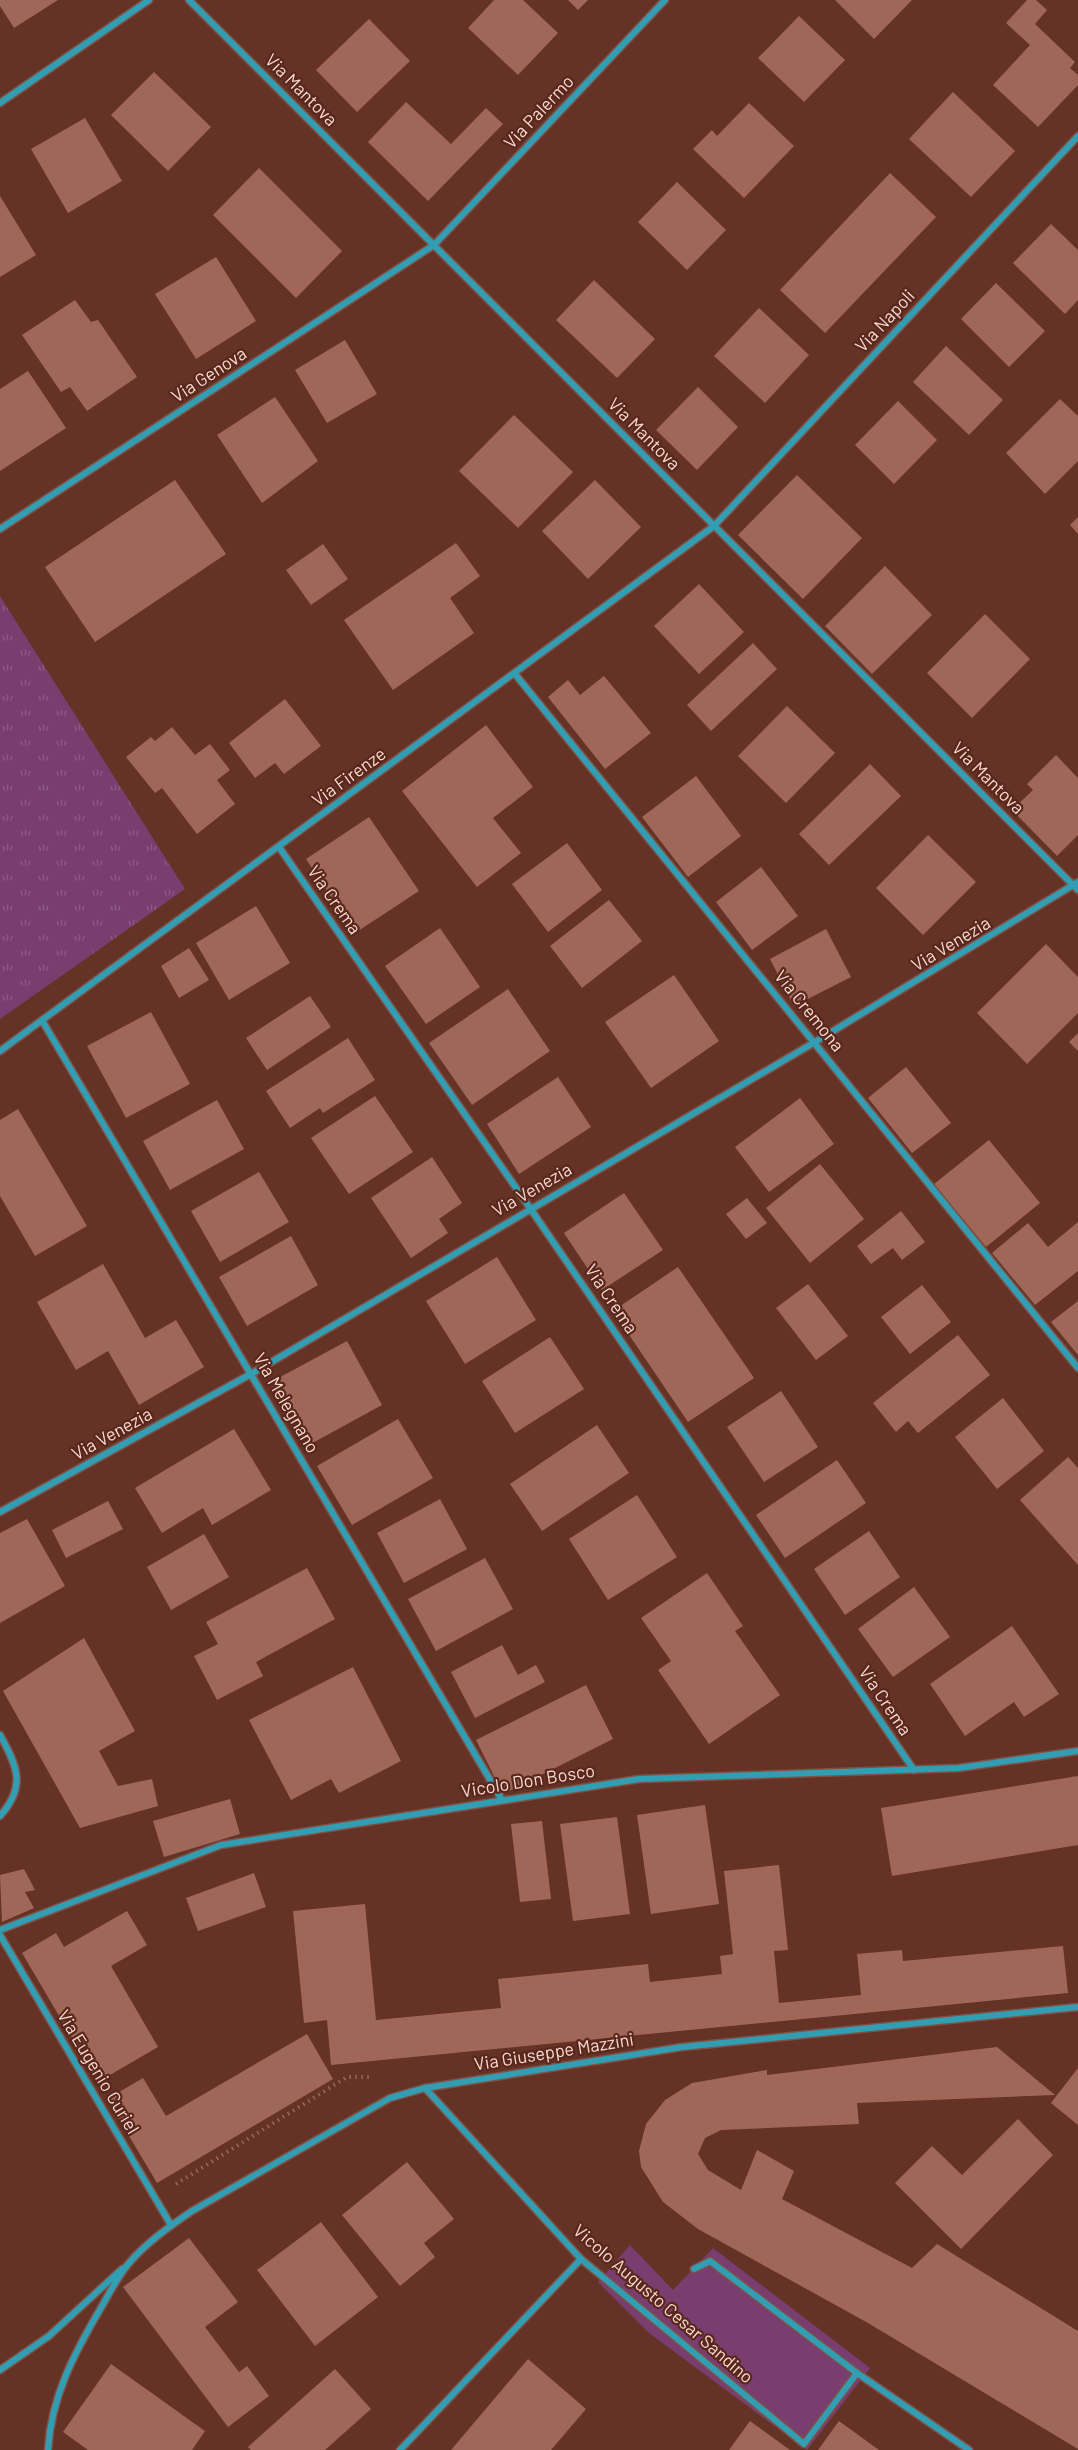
<svg xmlns="http://www.w3.org/2000/svg" width="1078" height="2450" font-family="Barlow,sans-serif">
	<style>
		.grass { fill: #793d6f }
		.park { fill: url(#park-tufts) }
		.building { fill: #a06759 }
		.lines { fill: none; stroke-linecap: round; stroke-linejoin: round }
		.street-casing { stroke: #805045; stroke-width: 9 }
		.path { stroke: #96695e; stroke-width: 4; stroke-dasharray: 1.5 4.5; stroke-linecap: butt }
		.street { stroke: #329eb3; stroke-width: 6 }
		.labels { text-anchor: middle; stroke-width: 4.5; stroke-linejoin: round; paint-order: stroke }
		.street-label { font-size: 18px; fill: #fad9d0; stroke: #59271c }
	</style>
	<defs>
		<pattern id="park-tufts" width="24" height="20" patternUnits="userSpaceOnUse" patternTransform="scale(1.5)"><rect width="24" height="20" fill="#793d6f"/><path d="M3 7l-1-3M5 7V3M7 7l1-3M15 17l-1-3M17 17v-4M19 17l1-3" fill="none" stroke="#8d5882"/></pattern>
	</defs>
	<rect width="100%" height="100%" fill="#653226"/>
	<polygon class="grass" points="630,2245 673,2290 713,2248 870,2368 807,2450 649,2333 598,2282"/>
	<polygon class="park" points="0,596 185,889 0,1019"/>
	<g class="building">
		<polygon points="0,0 58,0 14,28 0,6"/>
		<polygon points="494,0 523,0 558,33 518,75 468,28"/>
		<polygon points="568,0 588,0 578,10"/>
		<polygon points="835,0 912,0 874,39"/>
		<polygon points="1027,0 1036,0 1047,10 1035,24 1075,62 1070,68 1078,75 1078,85 1038,127 993,85 1030,45 1006,23"/>
		<polygon points="799,16 845,60 804,102 758,58"/>
		<polygon points="369,19 410,61 357,112 316,70"/>
		<polygon points="154,72 211,127 168,171 111,115"/>
		<polygon points="953,92 1015,151 971,197 909,139"/>
		<polygon points="406,102 451,144 486,108 503,124 428,201 368,142"/>
		<polygon points="749,103 794,146 744,198 693,149 712,130 717,136"/>
		<polygon points="85,118 122,181 68,213 31,149"/>
		<polygon points="259,168 342,251 296,298 213,215"/>
		<polygon points="890,173 936,217 825,333 780,290"/>
		<polygon points="677,182 726,230 687,270 638,222"/>
		<polygon points="0,196 36,255 0,277"/>
		<polygon points="1051,224 1078,250 1078,300 1065,314 1013,263"/>
		<polygon points="216,257 256,321 196,359 155,294"/>
		<polygon points="594,280 655,339 617,378 556,320"/>
		<polygon points="996,283 1045,331 1009,367 961,319"/>
		<polygon points="75,300 91,322 98,320 137,377 87,411 70,387 61,392 22,335"/>
		<polygon points="759,308 809,355 765,403 714,356"/>
		<polygon points="345,340 377,394 327,423 295,370"/>
		<polygon points="946,346 1003,400 969,435 913,382"/>
		<polygon points="28,371 66,428 0,471 0,389"/>
		<polygon points="698,387 738,427 697,470 656,430"/>
		<polygon points="275,397 318,461 262,503 217,435"/>
		<polygon points="1060,399 1078,416 1078,461 1045,494 1006,453"/>
		<polygon points="898,401 937,440 894,484 855,445"/>
		<polygon points="514,415 573,472 518,528 459,471"/>
		<polygon points="797,475 862,538 803,599 738,535"/>
		<polygon points="175,480 226,554 95,642 45,567"/>
		<polygon points="595,480 641,527 588,579 542,531"/>
		<polygon points="1078,517 1078,534 1070,525"/>
		<polygon points="456,543 480,576 450,598 474,633 393,690 344,620"/>
		<polygon points="323,544 348,579 311,605 286,570"/>
		<polygon points="885,566 932,615 872,674 825,626"/>
		<polygon points="699,584 744,632 699,674 654,626"/>
		<polygon points="985,614 1030,659 972,718 927,673"/>
		<polygon points="753,643 777,669 711,731 687,705"/>
		<polygon points="604,676 651,733 605,769 548,697 568,680 580,695"/>
		<polygon points="285,699 321,746 284,774 275,763 255,778 229,743"/>
		<polygon points="787,706 835,753 786,803 738,756"/>
		<polygon points="486,725 533,787 493,818 521,853 477,887 402,791"/>
		<polygon points="172,727 195,755 210,744 230,770 217,780 235,804 197,834 162,788 155,793 126,757 151,737 155,741"/>
		<polygon points="1056,755 1078,778 1078,835 1057,856 1012,810 1033,790 1027,784"/>
		<polygon points="870,764 901,796 829,865 799,834"/>
		<polygon points="696,776 741,836 688,877 642,817"/>
		<polygon points="369,817 419,891 355,933 306,859"/>
		<polygon points="928,835 976,882 923,935 876,888"/>
		<polygon points="567,843 602,890 548,932 512,884"/>
		<polygon points="761,867 798,916 752,950 716,902"/>
		<polygon points="609,900 642,941 582,988 550,946"/>
		<polygon points="256,906 290,963 229,1000 196,943"/>
		<polygon points="440,928 480,987 426,1024 385,966"/>
		<polygon points="826,929 851,977 794,1006 770,959"/>
		<polygon points="1046,944 1078,977 1078,1013 1027,1064 977,1013"/>
		<polygon points="189,948 209,980 179,998 161,966"/>
		<polygon points="674,975 719,1041 651,1088 605,1022"/>
		<polygon points="508,989 550,1051 472,1105 429,1043"/>
		<polygon points="310,996 331,1027 267,1070 246,1038"/>
		<polygon points="151,1012 190,1084 126,1118 87,1046"/>
		<polygon points="1078,1033 1078,1051 1069,1042"/>
		<polygon points="348,1038 375,1080 323,1113 320,1108 290,1128 266,1091"/>
		<polygon points="906,1067 951,1123 912,1153 868,1098"/>
		<polygon points="558,1077 591,1127 519,1174 487,1124"/>
		<polygon points="375,1096 413,1152 349,1194 311,1138"/>
		<polygon points="800,1098 834,1144 769,1192 735,1147"/>
		<polygon points="217,1100 244,1149 170,1190 143,1141"/>
		<polygon points="18,1109 87,1226 35,1256 0,1196 0,1120"/>
		<polygon points="989,1140 1040,1203 986,1247 934,1184"/>
		<polygon points="432,1157 462,1203 439,1219 448,1233 411,1258 371,1198"/>
		<polygon points="820,1164 864,1219 810,1263 766,1208"/>
		<polygon points="259,1172 289,1222 220,1262 191,1211"/>
		<polygon points="624,1193 663,1250 602,1290 564,1233"/>
		<polygon points="747,1198 767,1223 746,1239 726,1214"/>
		<polygon points="901,1211 925,1242 902,1260 893,1248 871,1264 857,1246"/>
		<polygon points="1078,1222 1078,1271 1035,1305 992,1253 1028,1223 1048,1247"/>
		<polygon points="291,1236 318,1285 247,1326 219,1277"/>
		<polygon points="497,1257 536,1320 465,1364 426,1301"/>
		<polygon points="103,1264 145,1338 176,1320 204,1367 139,1405 108,1351 76,1370 37,1302"/>
		<polygon points="678,1267 754,1378 688,1422 613,1311"/>
		<polygon points="808,1284 848,1336 816,1360 776,1308"/>
		<polygon points="922,1285 951,1322 910,1354 881,1317"/>
		<polygon points="1078,1301 1078,1355 1051,1322"/>
		<polygon points="958,1335 990,1375 918,1433 908,1421 896,1432 873,1403"/>
		<polygon points="550,1337 584,1389 515,1433 482,1381"/>
		<polygon points="347,1341 382,1405 307,1446 271,1382"/>
		<polygon points="781,1391 818,1447 764,1482 727,1427"/>
		<polygon points="1003,1398 1044,1451 997,1489 955,1437"/>
		<polygon points="398,1419 433,1478 352,1525 317,1466"/>
		<polygon points="597,1425 629,1473 542,1531 510,1484"/>
		<polygon points="234,1429 271,1490 212,1525 203,1508 162,1533 135,1488"/>
		<polygon points="1068,1457 1078,1468 1078,1565 1020,1500"/>
		<polygon points="837,1460 866,1503 785,1558 756,1515"/>
		<polygon points="637,1495 677,1557 608,1600 569,1539"/>
		<polygon points="440,1499 467,1549 404,1583 377,1533"/>
		<polygon points="108,1501 123,1529 66,1558 52,1530"/>
		<polygon points="27,1519 65,1586 0,1623 0,1533"/>
		<polygon points="869,1531 900,1577 845,1615 814,1569"/>
		<polygon points="204,1534 229,1577 171,1610 147,1567"/>
		<polygon points="485,1558 513,1609 436,1651 408,1599"/>
		<polygon points="307,1568 335,1619 256,1662 263,1676 217,1700 194,1656 218,1644 206,1622"/>
		<polygon points="707,1573 743,1626 735,1631 780,1695 709,1744 658,1670 671,1661 641,1618"/>
		<polygon points="914,1587 950,1637 893,1677 858,1629"/>
		<polygon points="1012,1626 1059,1694 1024,1717 1014,1702 965,1736 930,1684"/>
		<polygon points="84,1638 135,1731 99,1751 118,1786 152,1779 158,1806 80,1828 3,1691"/>
		<polygon points="502,1645 518,1675 536,1665 545,1682 475,1718 451,1672"/>
		<polygon points="353,1667 401,1761 339,1793 331,1779 291,1800 249,1720"/>
		<polygon points="586,1685 613,1739 503,1794 476,1740"/>
		<polygon points="1078,1776 1078,1845 892,1876 881,1808"/>
		<polygon points="230,1799 240,1834 164,1857 153,1821"/>
		<polygon points="705,1805 719,1904 651,1914 637,1815"/>
		<polygon points="617,1817 630,1914 573,1921 560,1824"/>
		<polygon points="542,1821 551,1899 520,1902 511,1824"/>
		<polygon points="779,1865 788,1950 774,1951 779,2003 861,1995 857,1954 902,1950 903,1961 1063,1946 1068,1993 331,2065 327,2020 304,2023 293,1911 365,1904 376,2020 501,2008 498,1979 648,1964 650,1982 722,1974 720,1956 733,1954 724,1871"/>
		<polygon points="24,1869 35,1890 25,1892 34,1908 2,1922 0,1875"/>
		<polygon points="254,1873 266,1907 198,1931 186,1898"/>
		<polygon points="127,1911 147,1945 111,1966 158,2047 98,2082 22,1953 56,1933 64,1947"/>
		<polygon points="307,2034 333,2079 157,2183 107,2099 143,2078 166,2116"/>
		<polygon points="997,2047 1055,2095 857,2103 859,2124 721,2130 705,2138 698,2154 708,2170 741,2190 757,2150 794,2171 782,2199 912,2268 937,2244 1078,2331 1078,2449 868,2323 698,2229 663,2202 641,2167 639,2151 646,2124 665,2100 692,2083 767,2070 767,2075"/>
		<polygon points="1078,2068 1078,2125 1051,2103"/>
		<polygon points="1018,2119 1053,2155 961,2249 895,2183 932,2146 962,2175"/>
		<polygon points="407,2162 454,2219 424,2243 435,2257 400,2286 342,2215"/>
		<polygon points="321,2222 378,2297 315,2346 257,2270"/>
		<polygon points="189,2238 238,2302 205,2327 239,2372 247,2366 269,2396 228,2427 123,2287"/>
		<polygon points="528,2359 586,2409 551,2450 451,2450"/>
		<polygon points="111,2364 205,2431 192,2450 88,2450 63,2432"/>
		<polygon points="335,2369 371,2409 325,2450 251,2450 248,2447"/>
		<polygon points="750,2421 790,2450 729,2450"/>
		<polygon points="839,2421 879,2450 818,2450"/>
	</g>
	<g class="lines">
		<defs>
			<g id="street">
				<polyline points="189,0 1078,890"/>
				<polyline points="0,103 149,0"/>
				<polyline points="0,529 434,245 665,0"/>
				<polyline points="515,674 1078,1368"/>
				<polyline points="279,847 530,1208 914,1770"/>
				<polyline points="43,1022 502,1800"/>
				<polyline points="0,1051 714,526 1078,136"/>
				<polyline points="0,1512 251,1374 815,1042 1078,882"/>
				<path d="M 0,1735 C 18,1767 26,1787 0,1816"/>
				<polyline points="0,1930 221,1845 639,1779 959,1768 1078,1751"/>
				<polyline points="0,1935 171,2225"/>
				<polyline points="425,2088 581,2259 804,2444 857,2373 969,2450"/>
				<polyline points="694,2269 710,2261 857,2373"/>
				<polyline points="0,2370 49,2336 122,2269"/>
				<path d="M 48,2450 C 51,2396 75,2352 102,2306 C 110,2292 118,2276 129,2263 C 146,2243 170,2226 192,2211 L 390,2098 L 425,2088 L 682,2047 L 1078,2007"/>
				<polyline points="400,2450 581,2259"/>
			</g>
		</defs>
		<use href="#street" class="street-casing"/>
		<polyline class="path" points="176,2184 347,2077 372,2077"/>
		<use href="#street" class="street"/>
	</g>
	<g class="labels">
		<g class="street-label">
			<text transform="translate(301 90) rotate(45)" y="6">Via Mantova</text>
			<text transform="translate(539 112) rotate(-47)" y="6">Via Palermo</text>
			<text transform="translate(885 321) rotate(-47)" y="6">Via Napoli</text>
			<text transform="translate(209 375) rotate(-33)" y="6">Via Genova</text>
			<text transform="translate(644 434) rotate(45)" y="6">Via Mantova</text>
			<text transform="translate(349 777) rotate(-36)" y="6">Via Firenze</text>
			<text transform="translate(988 778) rotate(45)" y="6">Via Mantova</text>
			<text transform="translate(334 900) rotate(55)" y="6">Via Crema</text>
			<text transform="translate(951 944) rotate(-31)" y="6">Via Venezia</text>
			<text transform="translate(809 1011) rotate(51)" y="6">Via Cremona</text>
			<text transform="translate(532 1190) rotate(-30)" y="6">Via Venezia</text>
			<text transform="translate(611 1299) rotate(56)" y="6">Via Crema</text>
			<text transform="translate(286 1403) rotate(60)" y="6">Via Melegnano</text>
			<text transform="translate(112 1434) rotate(-29)" y="6">Via Venezia</text>
			<text transform="translate(885 1701) rotate(56)" y="6">Via Crema</text>
			<text transform="translate(528 1781) rotate(-9)" y="6">Vicolo Don Bosco</text>
			<text transform="translate(554 2052) rotate(-9)" y="6">Via Giuseppe Mazzini</text>
			<text transform="translate(98 2072) rotate(59)" y="6">Via Eugenio Curiel</text>
			<text transform="translate(663 2304) rotate(41)" y="6">Vicolo Augusto Cesar Sandino</text>
		</g>
	</g>
</svg>
